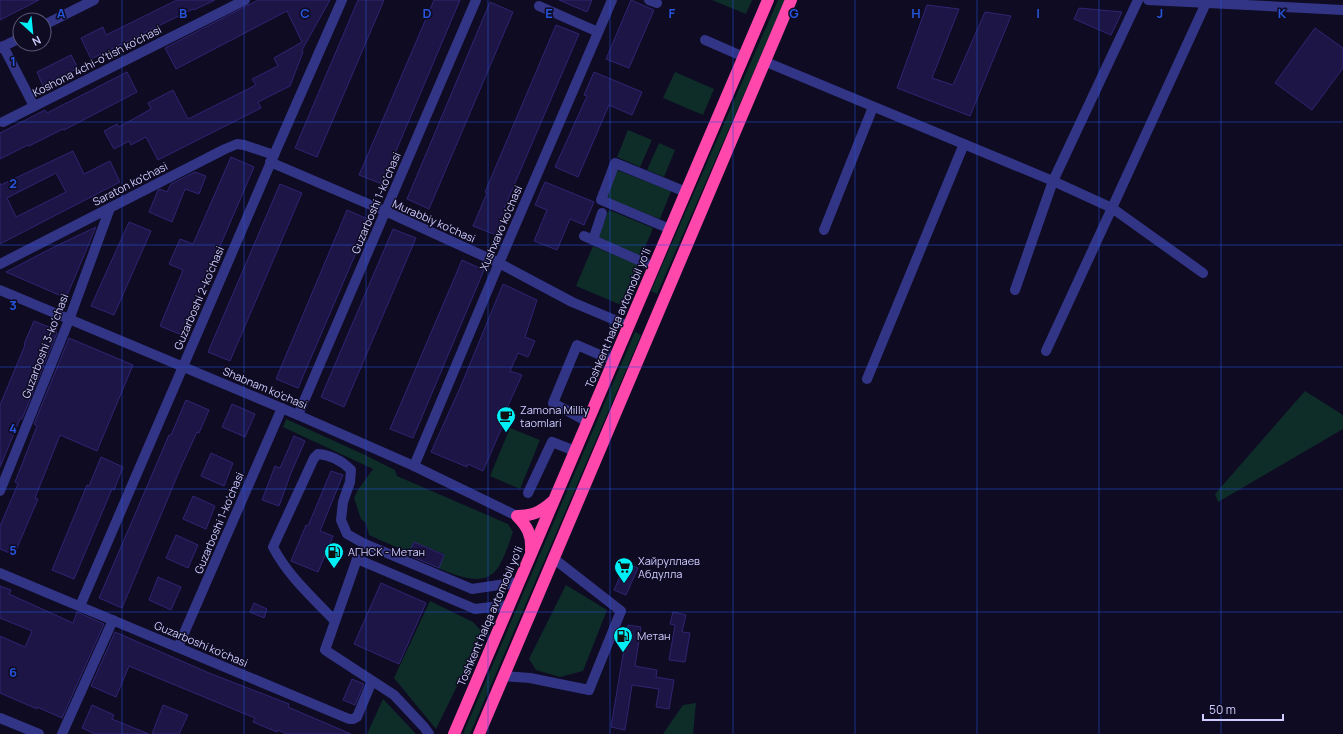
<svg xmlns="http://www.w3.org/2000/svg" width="1343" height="734" font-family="Manrope,sans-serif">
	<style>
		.green { fill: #0e2d29 }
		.building { fill: #1c1545; stroke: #2f2573; fill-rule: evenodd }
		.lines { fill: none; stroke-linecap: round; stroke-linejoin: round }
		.minor { stroke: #323486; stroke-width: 10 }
		.highway { stroke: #ff47ac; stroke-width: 12 }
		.grid { fill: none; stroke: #2654da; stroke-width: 1; stroke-opacity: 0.55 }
		.labels { text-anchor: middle; stroke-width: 3; stroke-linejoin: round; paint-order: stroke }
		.street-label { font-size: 11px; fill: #ceccff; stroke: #0e0b22 }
		.poi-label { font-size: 11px; fill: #ceccff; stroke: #0e0b22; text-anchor: start }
		.grid-label { font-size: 13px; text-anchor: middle; font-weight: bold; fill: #2654da; stroke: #0e0b22; stroke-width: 3; stroke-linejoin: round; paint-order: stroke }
	</style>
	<rect width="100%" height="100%" fill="#0e0b22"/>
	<g class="green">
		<polygon points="712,0 752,0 746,14"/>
		<polygon points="778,0 785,0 657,294 651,291"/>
		<polygon points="675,72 714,89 703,115 663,98"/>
		<polygon points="628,130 652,140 640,167 617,157"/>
		<polygon points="659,143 675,150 664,177 647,170"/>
		<polygon points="617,170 671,191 660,219 606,198"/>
		<polygon points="609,210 653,228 641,257 597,238"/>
		<polygon points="593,246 639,265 621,305 576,286"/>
		<polygon points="635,332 641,335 470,734 463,734"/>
		<polygon points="1305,391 1343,415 1343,429 1218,502 1215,494"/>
		<path d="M 286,419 L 365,455 L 395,470 L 397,476 L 508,524 L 513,532 C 509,543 504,560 497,569 C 483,588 455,575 438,568 L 444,554 L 414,542 L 409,553 L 369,535 L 366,523 L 361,519 L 354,498 L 358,490 L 373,469 L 283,427 Z"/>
		<polygon points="510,428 540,440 520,489 490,476"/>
		<polygon points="566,585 607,610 583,671 560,677 536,670 529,659"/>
		<polygon points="430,601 473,622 483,633 436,729 394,678"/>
		<polygon points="383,699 416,734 367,734"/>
		<polygon points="696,703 693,734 663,734 683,705"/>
	</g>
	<g class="building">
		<polygon points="0,0 39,0 0,20"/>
		<polygon points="177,0 215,0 194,10 193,9 91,59 81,38 103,27 106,35"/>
		<polygon points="258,0 330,0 302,50 303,52 290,86 258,102 261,108 158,160 146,137 131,145 129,141 114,149 104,131 117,124 119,127 151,109 148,103 173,90 188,119 256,85 252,79 278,66 274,58 302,42 287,11 176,69 165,48"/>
		<polygon points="358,0 384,0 317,157 295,148"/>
		<polygon points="434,0 460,0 382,184 359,175"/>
		<polygon points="559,0 592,0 587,12"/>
		<polygon points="631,0 654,10 629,68 606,59"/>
		<polygon points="490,2 513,12 429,209 407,199"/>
		<polygon points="927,5 959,9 932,78 953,85 985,12 1011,16 970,116 897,88"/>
		<polygon points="1079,8 1122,12 1111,35 1074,19"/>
		<polygon points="556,25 579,34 503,211 505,212 496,235 473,226 487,193 485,192"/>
		<polygon points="1315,28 1343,48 1343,68 1312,110 1275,83"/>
		<polygon points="71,55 78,68 43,86 37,72"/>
		<polygon points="127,72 137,92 64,130 63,129 29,146 28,145 0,159 0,133 45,110 47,113"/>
		<polygon points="594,72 642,92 632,115 609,105 578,177 555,167 587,96 584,95"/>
		<path d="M 73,151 L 84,174 L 110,161 L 120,182 L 0,244 L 0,183 L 1,185 L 7,182 ZM 56,173 L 66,192 L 16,217 L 7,198 Z"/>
		<polygon points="231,157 254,167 182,335 160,326 183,270 169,264 180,239 193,244"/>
		<polygon points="195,172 206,176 199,194 185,189 172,222 149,212 158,190 160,189 167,192 171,184"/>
		<polygon points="545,182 594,202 584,225 570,219 557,250 534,241 547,210 535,205"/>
		<polygon points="280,184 302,193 230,361 208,352"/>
		<polygon points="347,210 370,220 298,388 276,379"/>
		<polygon points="129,222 151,231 114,315 91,306"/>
		<polygon points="96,227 66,298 6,272 52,248"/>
		<polygon points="393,229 416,238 344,407 321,397"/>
		<polygon points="462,260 484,270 413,438 390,429"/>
		<polygon points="503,284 537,300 525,337 535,341 528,357 518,353 510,371 522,375 507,408 510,409 483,471 468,464 467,467 431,452 460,388"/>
		<polygon points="34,321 56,330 56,332 57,333 22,419 20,419 0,467 0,405 25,345 24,344"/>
		<polygon points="69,338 133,365 97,451 60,435 35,498 38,499 14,555 0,549 0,526 18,484 15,482 37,426 34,424"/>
		<polygon points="186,400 209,410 199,433 197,432 181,467 122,608 99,598 157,463 169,435 171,435"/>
		<polygon points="232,404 255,414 245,437 222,427"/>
		<polygon points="294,436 305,441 291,473 279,506 262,500 275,466 280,468"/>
		<polygon points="211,453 233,463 224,486 201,476"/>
		<polygon points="101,457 123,467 114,490 112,489 74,579 52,570 87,485 89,486"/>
		<polygon points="331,471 343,475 320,531 333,536 318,572 291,561 306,525 308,526"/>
		<polygon points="193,496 215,506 206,529 183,519"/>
		<polygon points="176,535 198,545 188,568 166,558"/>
		<polygon points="414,542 444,555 439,568 408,555"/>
		<polygon points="626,563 638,568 626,595 614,590"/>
		<polygon points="158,577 181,587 171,610 149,600"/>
		<polygon points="381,583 426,603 399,664 354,644"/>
		<polygon points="0,586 11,590 9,594 73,623 77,612 104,624 62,718 37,707 37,709 0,693 0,636 25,647 32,631 0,618"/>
		<polygon points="254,603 267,609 264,618 250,612"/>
		<polygon points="673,612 686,615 682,632 690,633 685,662 669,660 675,625 670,624"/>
		<polygon points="628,625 641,627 635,666 657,670 656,677 674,680 669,709 656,707 659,689 632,685 625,730 611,727"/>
		<polygon points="115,632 209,673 289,704 288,707 351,734 286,734 278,730 277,732 253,722 255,718 129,666 116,697 91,686"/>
		<polygon points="352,679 364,684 355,705 343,700"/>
		<polygon points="92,705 114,715 112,719 149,734 95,734 82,728"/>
		<polygon points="163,705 188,715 179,734 152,734"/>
	</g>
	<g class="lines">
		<g class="minor">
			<polyline points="649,0 657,3"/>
			<polyline points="1148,0 1343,10"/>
			<polyline points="539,6 598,32"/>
			<polyline points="44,25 94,0"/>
			<polyline points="705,40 744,57"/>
			<polyline points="3,46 34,106"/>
			<polyline points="0,48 20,38"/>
			<polyline points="766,62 1053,181 1138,0"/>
			<polyline points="3,122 245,0"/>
			<polyline points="270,162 385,211 499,263 572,302 629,326"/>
			<polyline points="670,229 601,200 615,163 686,192"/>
			<polyline points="824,230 873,107"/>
			<polyline points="584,236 654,267"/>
			<polyline points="593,240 602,213"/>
			<polyline points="0,264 225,149 237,144 244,145 274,155"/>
			<polyline points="0,290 298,415 414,466 517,516"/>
			<polyline points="1015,290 1053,181 1112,208 1206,3"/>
			<polyline points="1046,351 1112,208 1203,273"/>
			<polyline points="867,379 964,144"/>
			<polyline points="298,415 476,0"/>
			<polyline points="588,422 553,403 577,345 614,361"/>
			<polyline points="414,466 499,263 612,0"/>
			<polyline points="0,491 69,320 110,208"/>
			<polyline points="528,493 552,442 575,451"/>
			<polyline points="0,573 349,719 353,719 357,717 372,681"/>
			<polyline points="80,606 274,155 342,0"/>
			<path d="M 335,621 C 313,598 288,576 273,547 L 314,458 L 318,454 C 331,455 342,461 351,470 L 350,482 L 343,502 L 341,520 L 347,534 L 363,543 L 472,589 L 519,582"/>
			<polyline points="178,647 282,408"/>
			<polyline points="503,676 530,678 589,690 621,611 553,558"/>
			<polyline points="0,718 39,734"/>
			<polyline points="62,734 113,620"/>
			<polyline points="429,734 424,727 394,695 325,650 357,559 475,609 509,605"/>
		</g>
		<g class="highway">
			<path d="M 531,550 C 532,535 527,526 517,516 C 532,516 541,512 552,502"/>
			<polyline points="454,734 768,0"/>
			<polyline points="479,734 791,0"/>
		</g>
	</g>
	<path class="grid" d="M 122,0 L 122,734M 244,0 L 244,734M 366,0 L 366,734M 488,0 L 488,734M 610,0 L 610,734M 733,0 L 733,734M 855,0 L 855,734M 977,0 L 977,734M 1099,0 L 1099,734M 1221,0 L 1221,734M 0,122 L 1343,122M 0,245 L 1343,245M 0,367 L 1343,367M 0,489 L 1343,489M 0,612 L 1343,612"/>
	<defs>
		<symbol id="cafe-pin" viewBox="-11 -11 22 30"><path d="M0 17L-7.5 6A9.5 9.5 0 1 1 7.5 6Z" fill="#00eff7" stroke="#0e0b22"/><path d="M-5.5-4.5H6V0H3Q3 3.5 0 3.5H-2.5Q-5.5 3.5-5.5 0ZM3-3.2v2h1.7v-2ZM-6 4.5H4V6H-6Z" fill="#111"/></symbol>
		<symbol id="fuel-pin" viewBox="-11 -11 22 30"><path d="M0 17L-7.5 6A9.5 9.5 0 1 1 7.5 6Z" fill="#00eff7" stroke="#0e0b22"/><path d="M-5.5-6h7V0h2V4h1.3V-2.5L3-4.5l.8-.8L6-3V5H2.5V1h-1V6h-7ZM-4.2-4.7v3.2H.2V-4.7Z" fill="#111"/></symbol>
		<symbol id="supermarket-pin" viewBox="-11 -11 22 30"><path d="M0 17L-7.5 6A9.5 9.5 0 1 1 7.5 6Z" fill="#00eff7" stroke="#0e0b22"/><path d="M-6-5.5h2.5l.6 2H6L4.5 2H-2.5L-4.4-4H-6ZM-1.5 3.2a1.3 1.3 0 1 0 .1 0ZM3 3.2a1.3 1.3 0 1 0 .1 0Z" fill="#111"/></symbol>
	</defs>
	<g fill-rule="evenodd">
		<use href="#cafe-pin" x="495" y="405" width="22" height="30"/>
		<use href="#fuel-pin" x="323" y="541" width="22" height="30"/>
		<use href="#supermarket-pin" x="613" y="556" width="22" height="30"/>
		<use href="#fuel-pin" x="612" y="625" width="22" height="30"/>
	</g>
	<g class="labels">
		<g class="street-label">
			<text transform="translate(97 61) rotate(-27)" y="4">Koshona 4chi-o'tish ko'chasi</text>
			<text transform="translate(130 184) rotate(-27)" y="4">Saraton ko'chasi</text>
			<text transform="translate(376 203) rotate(-67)" y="4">Guzarboshi 1-ko'chasi</text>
			<text transform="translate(434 221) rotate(24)" y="4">Murabbiy ko'chasi</text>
			<text transform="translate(501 228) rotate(-67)" y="4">Xushxavo ko'chasi</text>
			<text transform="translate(199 298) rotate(-67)" y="4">Guzarboshi 2-ko'chasi</text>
			<text transform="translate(618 318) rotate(-67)" y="4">Toshkent halqa avtomobil yo'li</text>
			<text transform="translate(45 346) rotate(-69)" y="4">Guzarboshi 3-ko'chasi</text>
			<text transform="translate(265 388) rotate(23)" y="4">Shabnam ko'chasi</text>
			<text transform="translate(219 523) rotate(-67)" y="4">Guzarboshi 1-ko'chasi</text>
			<text transform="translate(490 616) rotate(-67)" y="4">Toshkent halqa avtomobil yo'li</text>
			<text transform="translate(201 644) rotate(23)" y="4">Guzarboshi ko'chasi</text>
		</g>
		<g class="poi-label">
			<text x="520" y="414">Zamona Milliy<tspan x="520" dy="13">taomlari</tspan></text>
			<text x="348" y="556">АГНСК - Метан</text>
			<text x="638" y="565">Хайруллаев<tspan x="638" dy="13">Абдулла</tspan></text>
			<text x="637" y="640">Метан</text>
		</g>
	</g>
	<g class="grid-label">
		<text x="61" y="18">A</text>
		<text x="183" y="18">B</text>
		<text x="305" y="18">C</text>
		<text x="427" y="18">D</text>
		<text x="549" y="18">E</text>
		<text x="672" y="18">F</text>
		<text x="794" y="18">G</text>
		<text x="916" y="18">H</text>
		<text x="1038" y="18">I</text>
		<text x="1160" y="18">J</text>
		<text x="1282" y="18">K</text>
		<text x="13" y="66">1</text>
		<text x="13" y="188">2</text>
		<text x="13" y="310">3</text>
		<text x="13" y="433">4</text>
		<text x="13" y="555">5</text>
		<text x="13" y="677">6</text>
	</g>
	<g transform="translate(32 32) rotate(153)"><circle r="19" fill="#0e0b22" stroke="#5b587a"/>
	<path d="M0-3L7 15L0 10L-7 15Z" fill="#00eff7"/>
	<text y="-6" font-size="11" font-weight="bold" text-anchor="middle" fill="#ceccff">N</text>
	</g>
	<path d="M1203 714v6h80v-6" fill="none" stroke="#ceccff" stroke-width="2"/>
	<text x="1209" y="714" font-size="12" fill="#ceccff" stroke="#0e0b22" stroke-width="3" paint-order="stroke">50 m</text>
</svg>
